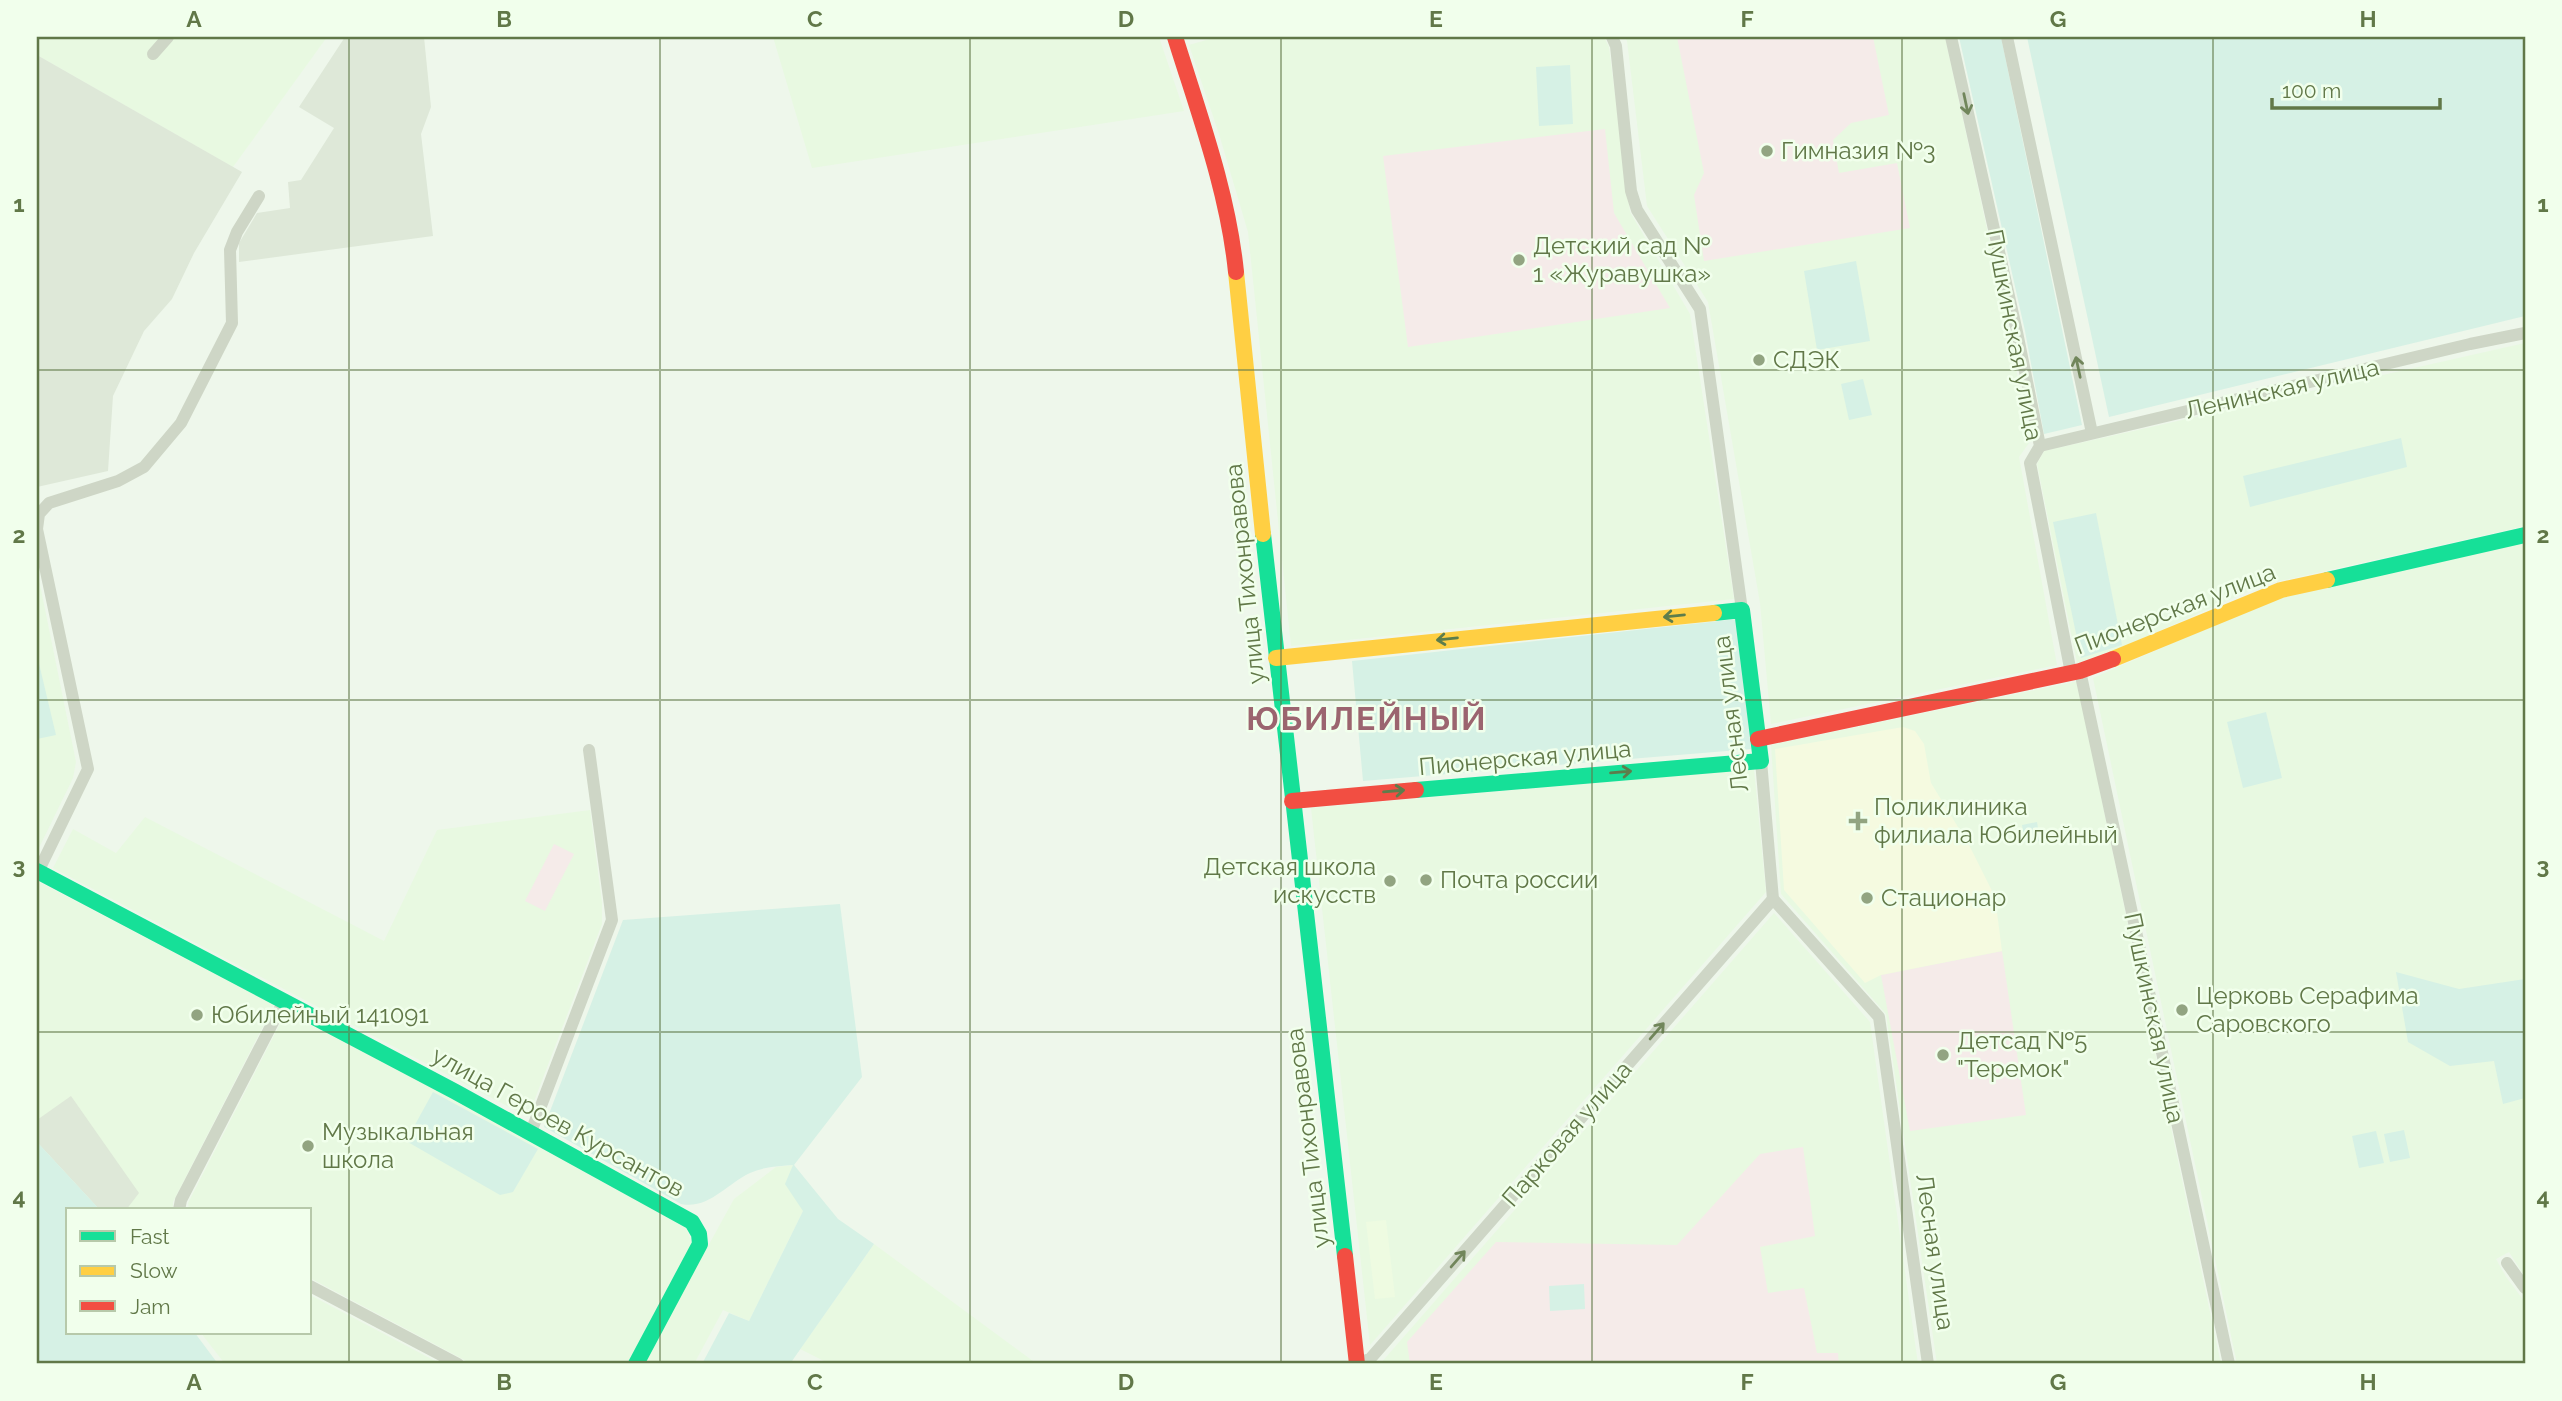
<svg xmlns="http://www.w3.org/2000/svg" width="2562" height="1401" font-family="Raleway,sans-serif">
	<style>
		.residential { fill: #e8f9e1 }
		.commercial { fill: #eefbe1 }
		.industrial { fill: #dee8d8 }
		.education { fill: #f5ebe9 }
		.medical { fill: #f5fae0 }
		.green { fill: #d6f1e5 }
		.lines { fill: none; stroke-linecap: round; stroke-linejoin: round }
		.street { stroke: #ced6c6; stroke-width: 12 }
		.fast { stroke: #16e098; stroke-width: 16 }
		.slow { stroke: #ffcf43; stroke-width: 16 }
		.jam { stroke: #f24e42; stroke-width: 16 }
		.oneway { stroke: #71865b }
		.oneway2 { stroke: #5d7d4c }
		.grid { fill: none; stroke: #617848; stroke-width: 2; stroke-opacity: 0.55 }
		.poi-dot { fill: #92a481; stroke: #f1ffec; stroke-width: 2.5 }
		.labels { text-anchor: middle; stroke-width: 5; stroke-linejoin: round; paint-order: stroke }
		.poi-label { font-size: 24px; fill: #617848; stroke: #f1ffec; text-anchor: start }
		.street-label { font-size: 24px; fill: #617848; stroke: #f1ffec }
		.district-label { font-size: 32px; font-weight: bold; letter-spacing: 2px; fill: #9b646f; stroke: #f1ffec }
		.neatline { fill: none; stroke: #617848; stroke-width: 2.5 }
		.grid-label { font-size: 23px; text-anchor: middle; font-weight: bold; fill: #617848 }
	</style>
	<rect width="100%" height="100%" fill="#eef7eb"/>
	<g class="residential">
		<polygon points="37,37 327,37 233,167 37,55"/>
		<polygon points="773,37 1159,37 1184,111 812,168"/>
		<polygon points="1217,37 1604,37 1609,47 1630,212 1690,314 1734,599 1291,646 1248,232 1219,134 1189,45"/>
		<polygon points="1625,37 1945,37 2010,334 2029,443 2019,457 2057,665 1771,724 1760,603 1708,302 1647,206 1627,41"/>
		<polygon points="2525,343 2525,526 2263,585 2123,647 2077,663 2037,464 2044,451"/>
		<polygon points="2525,542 2525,1277 2509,1252 2496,1259 2506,1277 2525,1302 2525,1364 2237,1364 2093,678 2276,598"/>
		<polygon points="37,570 76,762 73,778 37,852"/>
		<polygon points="2079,681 2101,797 2221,1364 1937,1364 1886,1014 1781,894 1771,745"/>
		<polygon points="1754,769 1766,892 1370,1345 1311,808"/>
		<polygon points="590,810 602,903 602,924 528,1117 53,868 73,829 116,853 145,817 384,941 437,830"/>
		<polygon points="37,881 274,1005 173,1202 173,1210 100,1210 37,1142"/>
		<polygon points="1774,913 1870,1022 1918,1364 1380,1364"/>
		<polygon points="286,1012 430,1087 686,1228 692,1243 627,1364 472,1364 310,1278 310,1210 189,1210 188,1203"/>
		<polygon points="794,1165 803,1211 749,1321 723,1310 694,1364 643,1364 734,1199 776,1167"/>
		<polygon points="874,1244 1037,1364 830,1364 800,1349"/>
		<polygon points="310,1295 441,1364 225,1364 201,1333 310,1333"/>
	</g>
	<polygon class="commercial" points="1386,1220 1395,1297 1375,1299 1366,1222"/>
	<g class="industrial">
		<polygon points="345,37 424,37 431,107 421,134 433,236 239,262 239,243 257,213 290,208 288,182 301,180 334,128 299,107"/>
		<polygon points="37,55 242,172 194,253 172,299 144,331 113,396 108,471 37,487"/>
		<polygon points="71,1096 139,1193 126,1210 100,1210 37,1142 37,1120"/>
	</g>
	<g class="education">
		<polygon points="1677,37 1873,37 1889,115 1851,123 1833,140 1839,173 1897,163 1910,228 1704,261 1694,195 1704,173"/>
		<polygon points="1605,129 1614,213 1670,308 1408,347 1383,156"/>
		<polygon points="554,844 574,854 545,911 525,901"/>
		<polygon points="2002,951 2026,1115 1910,1131 1881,975"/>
		<polygon points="1803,1147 1815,1236 1760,1247 1768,1293 1804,1288 1817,1353 1838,1353 1839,1364 1410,1364 1407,1342 1496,1242 1677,1245 1760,1154"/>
	</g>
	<polygon class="medical" points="1903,727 1915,731 1924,744 1931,783 1969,845 1995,897 2002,951 1881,975 1865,983 1784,890 1775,749"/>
	<g class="green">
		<polygon points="1959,37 2001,37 2082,425 2044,434 2025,331"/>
		<polygon points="2027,37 2525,37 2525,316 2109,417"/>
		<polygon points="1570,65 1573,124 1539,126 1536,67"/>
		<polygon points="1856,261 1870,341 1817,350 1804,271"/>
		<polygon points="1863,379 1872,415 1849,420 1841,384"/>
		<polygon points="2401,438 2407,467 2250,507 2243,476"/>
		<polygon points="2096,513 2122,645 2081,658 2053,522"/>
		<polygon points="1737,619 1751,749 1363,781 1352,661"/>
		<polygon points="37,655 56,735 37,739"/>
		<polygon points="2266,712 2282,778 2243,788 2227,722"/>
		<polygon points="2037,822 2040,841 2025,843 2022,825"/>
		<path d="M 840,904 L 862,1077 L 794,1165 L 838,1219 L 874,1244 L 792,1361 L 795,1364 L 702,1364 L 729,1313 L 749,1321 L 803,1211 L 785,1184 L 793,1165 C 780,1166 762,1167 750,1173 C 728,1183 708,1210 681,1204 L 544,1127 L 623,920 Z"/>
		<polygon points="2396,972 2459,989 2525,979 2525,1098 2503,1104 2494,1061 2450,1066 2408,1042"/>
		<polygon points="433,1092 538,1149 513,1192 500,1195 406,1141"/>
		<polygon points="2404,1130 2410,1158 2390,1162 2384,1134"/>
		<polygon points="2376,1131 2384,1163 2359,1168 2352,1136"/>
		<polygon points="37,1142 100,1210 68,1210 68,1333 195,1333 218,1364 37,1364"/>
		<polygon points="1584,1284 1585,1309 1550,1311 1549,1286"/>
	</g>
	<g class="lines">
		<g class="street">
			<polyline points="1612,37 1616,46 1631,191 1637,210 1700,309 1742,610"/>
			<polyline points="1951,37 2017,332 2040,446 2030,463 2071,673"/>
			<polyline points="2007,37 2092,433"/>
			<polyline points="153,54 168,37"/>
			<polyline points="2040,446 2470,344 2525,333"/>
			<polyline points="2080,671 2229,1364"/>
			<polyline points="1761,761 1773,899 1879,1017 1928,1364"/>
			<polyline points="38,872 88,769 37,529 39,514 49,503 118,481 144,467 181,423 232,323 230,250 237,232 259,196"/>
			<polyline points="531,1132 612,920 589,750"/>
			<polyline points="179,1210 181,1200 284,1001"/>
			<polyline points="2507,1263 2525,1288"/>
			<polyline points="310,1286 458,1364"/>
			<polyline points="1357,1363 1370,1359 1773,899"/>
		</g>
		<g class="fast">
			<polyline points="1263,534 1345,1256"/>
			<polyline points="2327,580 2525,535"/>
			<polyline points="1416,790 1761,761 1742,610 1714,613"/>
			<polyline points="37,871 454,1091 692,1222 699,1234 700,1244 636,1364"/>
		</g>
		<g class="slow">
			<polyline points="1236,272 1263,534"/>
			<polyline points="1276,658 1714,613"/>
			<polyline points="2113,659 2281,590 2327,580"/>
		</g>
		<g class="jam">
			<path d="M 1175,37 C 1199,114 1228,192 1236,272"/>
			<polyline points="1758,739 2080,671 2113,659"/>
			<polyline points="1292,801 1416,790"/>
			<polyline points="1345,1256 1357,1364"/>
		</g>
	</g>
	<defs><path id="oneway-shaft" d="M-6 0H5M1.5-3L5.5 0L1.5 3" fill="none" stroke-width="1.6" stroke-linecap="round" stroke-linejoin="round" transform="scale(1.75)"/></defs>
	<g class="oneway">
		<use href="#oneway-shaft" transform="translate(1966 104) rotate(78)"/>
		<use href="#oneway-shaft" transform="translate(2078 367) rotate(-102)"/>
		<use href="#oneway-shaft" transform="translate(1657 1031) rotate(-49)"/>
		<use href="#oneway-shaft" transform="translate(1458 1259) rotate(-49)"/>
	</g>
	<g class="oneway2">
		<use href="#oneway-shaft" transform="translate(1674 616) rotate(174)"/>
		<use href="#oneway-shaft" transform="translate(1447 639) rotate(174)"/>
		<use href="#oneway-shaft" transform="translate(1621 772) rotate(-5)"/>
		<use href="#oneway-shaft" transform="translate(1394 791) rotate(-5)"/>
	</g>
	<path class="grid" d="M 349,37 L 349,1364M 660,37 L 660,1364M 970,37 L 970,1364M 1281,37 L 1281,1364M 1592,37 L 1592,1364M 1902,37 L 1902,1364M 2213,37 L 2213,1364M 37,370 L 2525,370M 37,700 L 2525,700M 37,1032 L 2525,1032"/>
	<g class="poi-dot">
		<circle cx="1767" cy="151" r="7"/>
		<circle cx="1519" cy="260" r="7"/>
		<circle cx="1759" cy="360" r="7"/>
		<path d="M1854.5 810.5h7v7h7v7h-7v7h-7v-7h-7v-7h7z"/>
		<circle cx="1426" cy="880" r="7"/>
		<circle cx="1390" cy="881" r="7"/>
		<circle cx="1867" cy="898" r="7"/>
		<circle cx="2182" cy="1010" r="7"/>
		<circle cx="197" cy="1015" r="7"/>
		<circle cx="1943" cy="1055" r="7"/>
		<circle cx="308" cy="1146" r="7"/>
	</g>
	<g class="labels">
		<g class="poi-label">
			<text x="1781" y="159">Гимназия №3</text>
			<text x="1533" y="254">Детский сад №<tspan x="1533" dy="28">1 «Журавушка»</tspan></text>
			<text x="1773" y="368">СДЭК</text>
			<text x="1874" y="815">Поликлиника<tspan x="1874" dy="28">филиала Юбилейный</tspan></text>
			<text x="1376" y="875" text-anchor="end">Детская школа<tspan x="1376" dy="28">искусств</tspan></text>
			<text x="1440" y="888">Почта россии</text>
			<text x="1881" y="906">Стационар</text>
			<text x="2196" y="1004">Церковь Серафима<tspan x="2196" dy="28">Саровского</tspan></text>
			<text x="211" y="1023">Юбилейный 141091</text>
			<text x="1957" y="1049">Детсад №5<tspan x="1957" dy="28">"Теремок"</tspan></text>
			<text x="322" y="1140">Музыкальная<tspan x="322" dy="28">школа</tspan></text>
		</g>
		<g class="street-label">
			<text transform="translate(2014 335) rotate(79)" y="8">Пушкинская улица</text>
			<text transform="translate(2282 389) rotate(-13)" y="8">Ленинская улица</text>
			<text transform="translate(1245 574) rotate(-96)" y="8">улица Тихонравова</text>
			<text transform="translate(2175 609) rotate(-21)" y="8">Пионерская улица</text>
			<text transform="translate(1731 714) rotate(-97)" y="8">Лесная улица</text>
			<text transform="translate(1525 758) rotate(-5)" y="8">Пионерская улица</text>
			<text transform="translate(2154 1018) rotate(78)" y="8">Пушкинская улица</text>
			<text transform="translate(558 1122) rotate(29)" y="8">улица Героев Курсантов</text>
			<text transform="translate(1567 1134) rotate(-49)" y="8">Парковая улица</text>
			<text transform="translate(1308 1138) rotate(-97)" y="8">улица Тихонравова</text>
			<text transform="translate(1935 1252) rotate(82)" y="8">Лесная улица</text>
		</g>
		<g class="district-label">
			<text x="1367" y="730">ЮБИЛЕЙНЫЙ</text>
		</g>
	</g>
	<rect width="2562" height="1401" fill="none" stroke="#f1ffec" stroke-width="77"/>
	<rect x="66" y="1208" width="245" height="126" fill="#f1ffec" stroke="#b7c9aa" stroke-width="2"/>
	<rect x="80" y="1231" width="35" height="10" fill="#16e098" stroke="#b7c9aa" stroke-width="2"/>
	<text x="130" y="1244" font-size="21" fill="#617848">Fast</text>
	<rect x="80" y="1266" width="35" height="10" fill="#ffcf43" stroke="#b7c9aa" stroke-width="2"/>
	<text x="130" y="1278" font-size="21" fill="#617848">Slow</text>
	<rect x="80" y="1301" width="35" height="10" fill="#f24e42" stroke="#b7c9aa" stroke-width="2"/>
	<text x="130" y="1314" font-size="21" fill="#617848">Jam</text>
	<path d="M2272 98v10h168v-10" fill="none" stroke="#617848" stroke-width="3.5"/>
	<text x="2282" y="98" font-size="21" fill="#617848" stroke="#f1ffec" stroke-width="5" paint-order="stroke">100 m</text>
	<rect x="38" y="38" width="2486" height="1324" class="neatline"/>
	<g class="grid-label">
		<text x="194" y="27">A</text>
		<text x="504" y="27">B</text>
		<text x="815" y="27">C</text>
		<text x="1126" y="27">D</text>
		<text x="1436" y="27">E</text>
		<text x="1747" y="27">F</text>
		<text x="2058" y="27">G</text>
		<text x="2368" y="27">H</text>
		<text x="19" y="212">1</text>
		<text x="2543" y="212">1</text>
		<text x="19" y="543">2</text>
		<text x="2543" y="543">2</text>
		<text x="19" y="874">3</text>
		<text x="2543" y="874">3</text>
		<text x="19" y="1205">4</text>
		<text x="2543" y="1205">4</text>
		<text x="194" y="1390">A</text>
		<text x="504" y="1390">B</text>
		<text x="815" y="1390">C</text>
		<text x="1126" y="1390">D</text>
		<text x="1436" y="1390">E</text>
		<text x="1747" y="1390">F</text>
		<text x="2058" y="1390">G</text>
		<text x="2368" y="1390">H</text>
	</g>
</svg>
